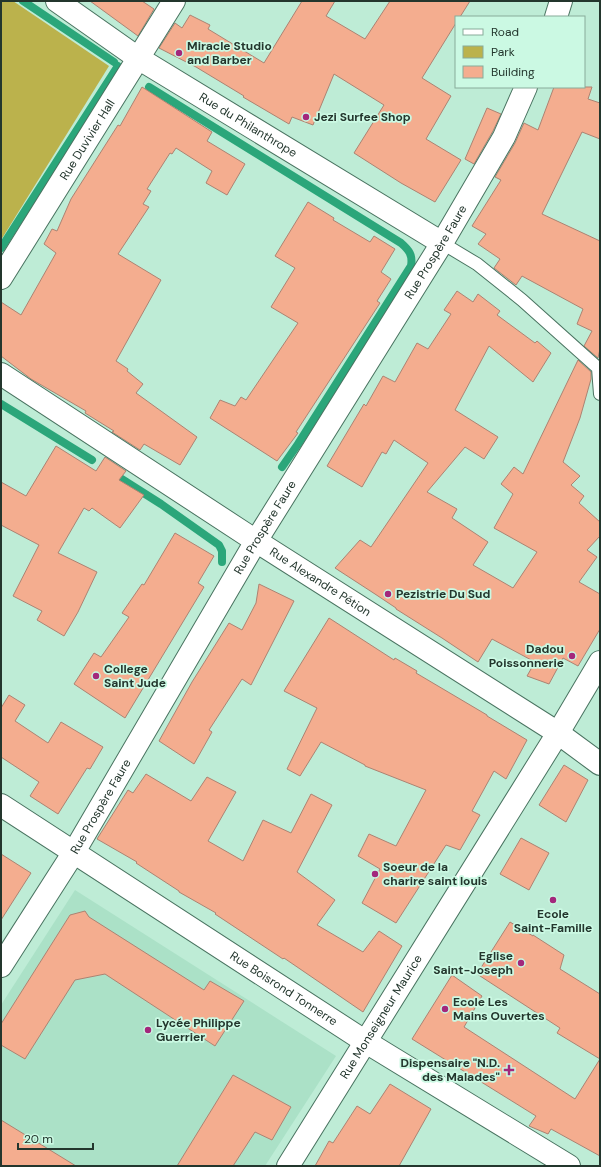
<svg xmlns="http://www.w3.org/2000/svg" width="601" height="1167" font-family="'DM Sans',sans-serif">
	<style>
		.built { fill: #abe1c7 }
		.green { fill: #bbb24c }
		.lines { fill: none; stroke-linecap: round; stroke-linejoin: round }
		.stream { stroke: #2ba67a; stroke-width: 8 }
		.building { fill: #f4ad8f; stroke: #ac8372 }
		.lane-casing { stroke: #497360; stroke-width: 14 }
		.street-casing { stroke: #497360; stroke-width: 24 }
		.secondary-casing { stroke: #497360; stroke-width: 24 }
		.lane { stroke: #fff; stroke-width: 12 }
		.street { stroke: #fff; stroke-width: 22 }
		.secondary { stroke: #fff; stroke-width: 22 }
		.poi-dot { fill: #a3277c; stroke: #cbf9e3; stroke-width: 1.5 }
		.labels { text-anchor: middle; stroke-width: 3.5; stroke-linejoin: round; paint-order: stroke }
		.poi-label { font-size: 12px; font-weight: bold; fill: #23362d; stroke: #cbf9e3; text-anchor: start }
		.street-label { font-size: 12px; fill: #23362d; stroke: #cbf9e3 }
	</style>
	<rect width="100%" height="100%" fill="#beecd6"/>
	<polygon class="built" points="75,890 336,1056 265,1166 1,1166 1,1005"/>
	<polygon class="green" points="1,1 13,1 109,66 1,240"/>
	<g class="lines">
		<g class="stream">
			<polyline points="23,1 114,62"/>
			<path d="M 149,87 L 401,243 C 409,250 413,255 411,266 L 298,444 L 282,467"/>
			<polyline points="1,248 118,66"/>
			<polyline points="1,404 92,460"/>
			<polyline points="120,478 161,504 219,545 222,551 222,562"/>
		</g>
	</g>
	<g class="building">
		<polygon points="90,1 142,1 154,9 138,36"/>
		<polygon points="302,1 335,1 326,16 365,39 390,1 470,1 460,17 456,17 456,23 422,78 451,96 426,139 461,160 435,202 401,183 354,153 384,105 334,74 313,125 292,117 289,124 243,97 244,96 196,67 159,48 175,23 182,28 190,15 210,25 208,29 264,63"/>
		<polygon points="142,87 212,132 207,141 245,164 227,195 206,183 212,171 176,148 172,154 170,153 147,189 151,191 143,204 149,207 118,254 161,280 116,361 128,369 127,371 143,384 136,393 197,437 180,465 144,444 140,450 112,432 114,431 85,413 86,411 31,379 1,356 1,302 21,315 56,253 44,244 52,229 57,231 71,199 118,125 120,126"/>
		<polygon points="554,87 592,87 588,99 600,103 600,139 582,132 542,214 600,241 600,349 598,358 584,346 592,331 577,324 583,309 522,276 516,285 494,268 500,259 478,244 486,234 472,226 501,180 495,177 515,143 524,123 538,130"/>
		<polygon points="487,108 501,114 493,131 474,164 465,159"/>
		<polygon points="308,202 334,218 333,220 370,242 374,236 395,249 381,272 391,279 377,301 380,303 296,432 298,433 277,461 210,418 220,400 235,406 241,397 246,400 298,323 271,307 295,268 275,256"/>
		<polygon points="457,291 473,302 478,294 500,311 497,315 535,343 537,341 551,353 533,382 489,346 455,410 498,437 484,459 465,447 427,492 457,509 452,518 488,542 473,565 513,588 537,552 494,528 513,494 501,484 514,467 523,474 578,360 591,372 591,379 580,418 563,462 580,476 571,485 584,496 579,503 600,522 600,536 587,550 597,557 579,582 600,594 600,629 578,666 563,658 549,684 527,676 535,662 492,639 478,662 442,638 396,609 396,608 375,594 335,568 360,540 371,547 428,463 394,440 386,454 382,452 362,487 327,466 364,404 366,406 383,376 395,382 417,343 428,349 451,314 444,310"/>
		<polygon points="56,446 96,471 105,457 126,471 119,480 144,495 120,528 92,508 89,511 84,508 58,553 97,572 78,612 64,636 37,620 42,611 13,596 39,545 1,525 1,482 26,496"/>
		<polygon points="175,533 214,556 198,583 204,587 125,718 74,684 94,653 101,657 129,617 122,613 142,584 144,585"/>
		<polygon points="259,584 294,601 251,685 242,679 209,730 212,732 194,764 159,741 192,682 229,623 242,630 256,603"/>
		<polygon points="329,618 394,660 395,658 417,671 416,673 487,715 487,716 527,740 506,779 494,771 472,811 480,815 460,850 446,845 396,923 362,903 380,869 358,856 369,834 396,846 426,790 365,766 365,765 321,742 300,776 287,769 317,708 284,691"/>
		<polygon points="9,695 25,705 15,721 48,743 61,722 103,747 90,769 87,768 58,814 30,796 39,782 1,757 1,708"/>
		<polygon points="564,765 588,780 566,822 539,805"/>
		<polygon points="146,774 191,801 207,777 236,792 208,841 243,861 263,820 291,833 311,794 332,805 297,872 335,900 317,925 363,952 379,931 402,946 363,1012 284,958 283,959 215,914 216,913 179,892 179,891 136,863 137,862 97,839 128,790 133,793"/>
		<polygon points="521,838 549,853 529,890 500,874"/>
		<polygon points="1,854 31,873 1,920"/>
		<polygon points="85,911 89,917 204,990 210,981 244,1001 215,1046 105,974 75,980 25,1059 1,1045 1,1024 70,915"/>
		<polygon points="510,922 533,936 533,935 564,955 560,969 600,994 600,1059 557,1033 560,1028 477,974"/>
		<polygon points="452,975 482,996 464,1027 575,1099 600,1059 600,1156 551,1129 548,1134 529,1126 536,1116 412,1039"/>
		<polygon points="233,1075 291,1107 272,1140 255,1132 233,1166 177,1166"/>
		<polygon points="390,1084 431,1109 399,1166 315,1166 329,1141 333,1143 357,1106 370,1114"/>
		<polygon points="1,1120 76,1166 1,1166"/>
	</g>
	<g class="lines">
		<defs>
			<polyline id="lane" points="442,243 477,264 522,300 598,368 600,394"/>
			<g id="street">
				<path id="s1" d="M 57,1 L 138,58 L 442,243"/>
				<polyline points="556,17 561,1"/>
				<path id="s2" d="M 1,374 L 256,541 L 558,733 L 600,764"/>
				<path id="s3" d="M 1,805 L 366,1042 L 569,1166"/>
				<path id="s4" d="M 1,966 L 74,852 L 256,541 L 442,243 L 504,137 L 526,87"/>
				<path id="s5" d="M 288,1166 L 558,733 L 600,662"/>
			</g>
			<g id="secondary">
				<path id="s6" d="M 1,278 L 174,1"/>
			</g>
		</defs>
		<use href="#lane" class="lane-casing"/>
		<use href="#street" class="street-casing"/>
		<use href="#secondary" class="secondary-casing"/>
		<use href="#lane" class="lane"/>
		<use href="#street" class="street"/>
		<use href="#secondary" class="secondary"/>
	</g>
	<g class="poi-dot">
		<circle cx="179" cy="53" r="4"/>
		<circle cx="306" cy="117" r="4"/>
		<circle cx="388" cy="594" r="4"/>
		<circle cx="572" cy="656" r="4"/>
		<circle cx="96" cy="676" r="4"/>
		<circle cx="375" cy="874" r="4"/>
		<circle cx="553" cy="900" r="4"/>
		<circle cx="521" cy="963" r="4"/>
		<circle cx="445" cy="1009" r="4"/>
		<circle cx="148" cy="1030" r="4"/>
		<path d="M507 1064h4v4h4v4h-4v4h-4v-4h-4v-4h4z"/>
	</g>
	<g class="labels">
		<g class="poi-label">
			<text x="187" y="50">Miracle Studio<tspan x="187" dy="14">and Barber</tspan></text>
			<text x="314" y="121">Jezi Surfee Shop</text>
			<text x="396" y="598">Pezistrie Du Sud</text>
			<text x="564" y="653" text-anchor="end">Dadou<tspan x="564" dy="14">Poissonnerie</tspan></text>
			<text x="104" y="673">College<tspan x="104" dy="14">Saint Jude</tspan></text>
			<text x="383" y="871">Soeur de la<tspan x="383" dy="14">charire saint louis</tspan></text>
			<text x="553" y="918" text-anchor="middle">Ecole<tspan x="553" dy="14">Saint-Famille</tspan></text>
			<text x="513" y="960" text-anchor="end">Eglise<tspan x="513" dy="14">Saint-Joseph</tspan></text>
			<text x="453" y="1006">Ecole Les<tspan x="453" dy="14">Mains Ouvertes</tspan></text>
			<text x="156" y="1027">Lycée Philippe<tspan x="156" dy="14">Guerrier</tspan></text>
			<text x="500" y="1067" text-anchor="end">Dispensaire "N.D.<tspan x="500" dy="14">des Malades"</tspan></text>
		</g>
		<g class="street-label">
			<text dy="4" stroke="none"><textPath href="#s1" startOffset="228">Rue du Philanthrope</textPath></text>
			<text dy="4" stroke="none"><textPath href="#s6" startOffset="163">Rue Duvivier Hall</textPath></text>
			<text dy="4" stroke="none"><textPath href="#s4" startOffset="836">Rue Prospère Faure</textPath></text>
			<text dy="4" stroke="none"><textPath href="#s4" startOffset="512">Rue Prospère Faure</textPath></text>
			<text dy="4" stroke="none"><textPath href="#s2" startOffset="381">Rue Alexandre Pétion</textPath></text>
			<text dy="4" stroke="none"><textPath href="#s4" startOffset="188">Rue Prospère Faure</textPath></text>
			<text dy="4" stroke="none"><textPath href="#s3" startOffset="337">Rue Boisrond Tonnerre</textPath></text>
			<text dy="4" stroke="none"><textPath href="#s5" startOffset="176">Rue Monseigneur Maurice</textPath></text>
		</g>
	</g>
	<rect width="601" height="1167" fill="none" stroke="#23362d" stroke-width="4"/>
	<rect x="455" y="16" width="130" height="72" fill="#cbf9e3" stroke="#88ab9a"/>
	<rect x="463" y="29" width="20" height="6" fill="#ffffff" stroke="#88ab9a"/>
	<text x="491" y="36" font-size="12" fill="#23362d">Road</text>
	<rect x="463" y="46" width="20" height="12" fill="#bbb24c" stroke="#88ab9a"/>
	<text x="491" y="56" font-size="12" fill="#23362d">Park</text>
	<rect x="463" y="66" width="20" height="12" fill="#f4ad8f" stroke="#88ab9a"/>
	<text x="491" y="76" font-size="12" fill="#23362d">Building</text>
	<path d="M18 1143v6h75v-6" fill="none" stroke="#23362d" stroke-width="2"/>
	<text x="24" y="1143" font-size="12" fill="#23362d" stroke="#cbf9e3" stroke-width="3" paint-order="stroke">20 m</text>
</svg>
